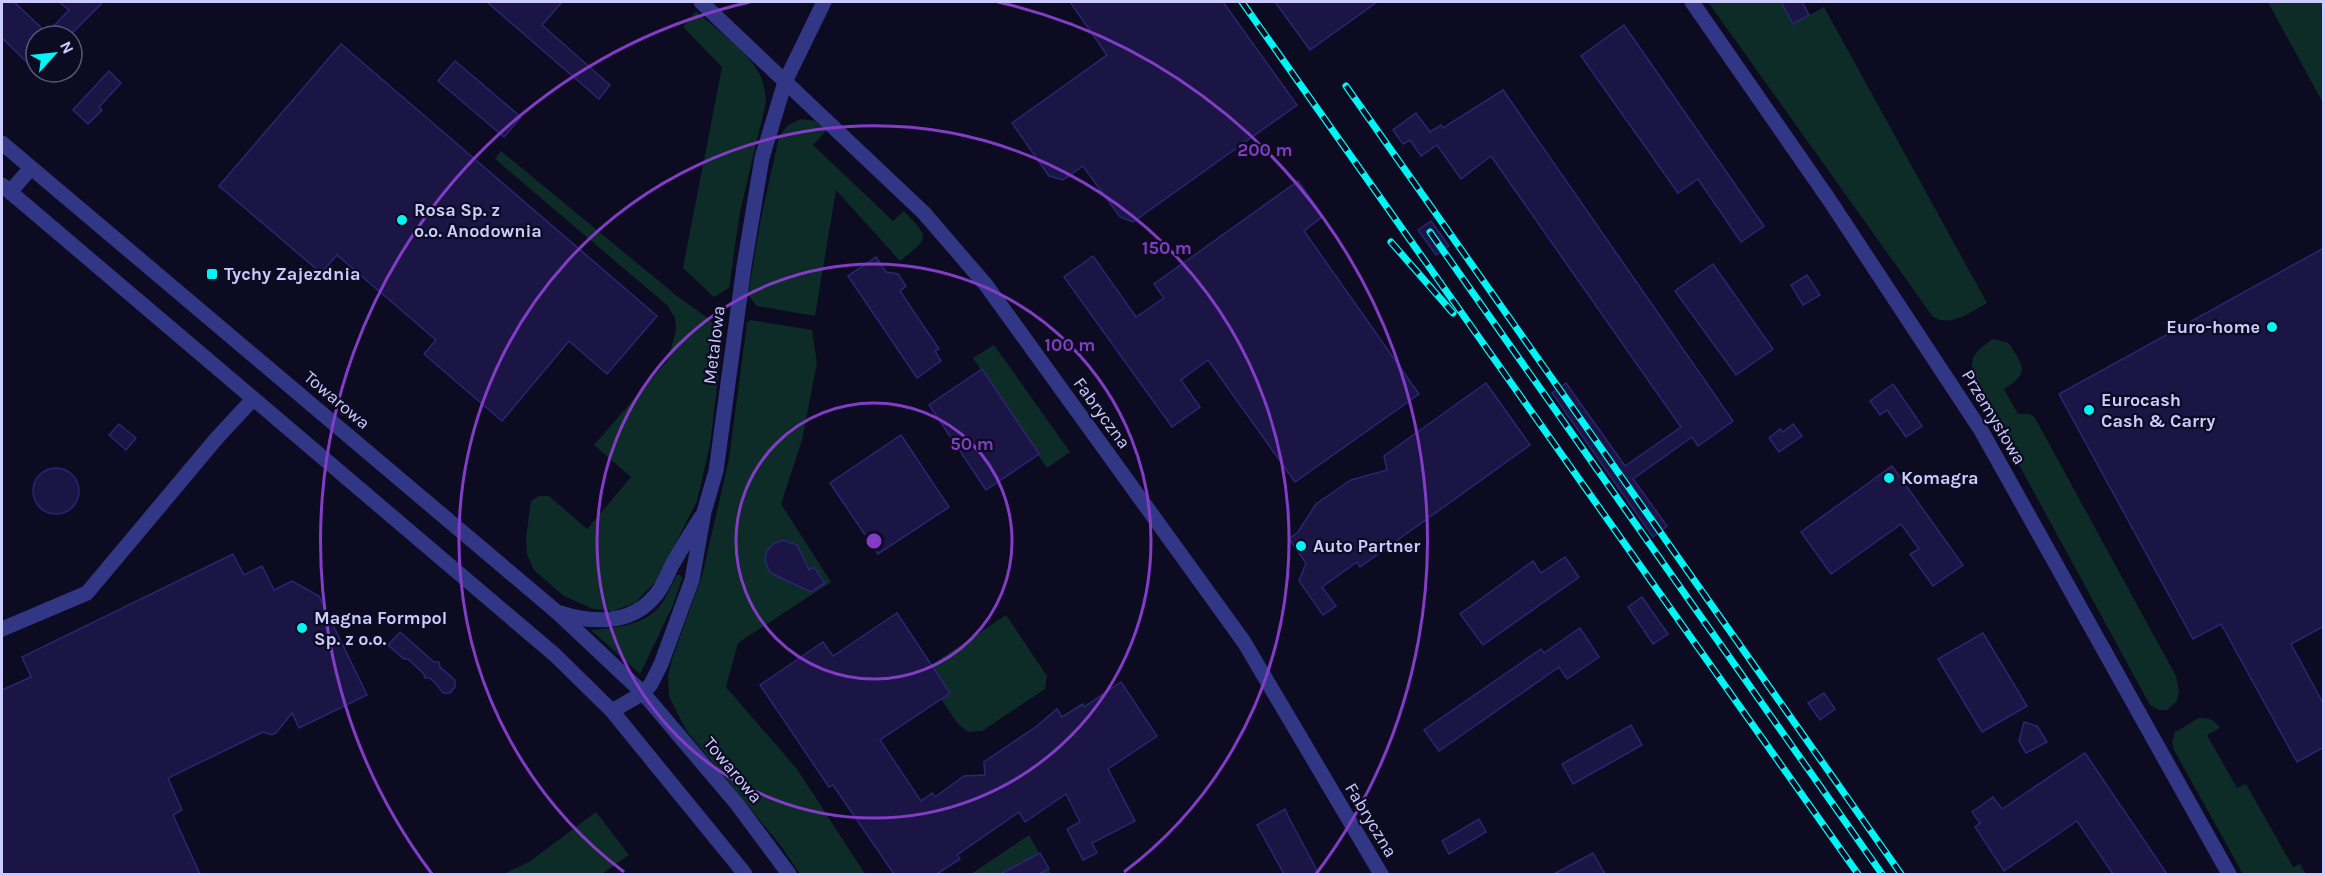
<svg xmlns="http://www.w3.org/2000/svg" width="2325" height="876" font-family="Karla,sans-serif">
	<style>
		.green { fill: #0d2c28 }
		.building { fill: #1a1544; stroke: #2c2572; stroke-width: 1.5 }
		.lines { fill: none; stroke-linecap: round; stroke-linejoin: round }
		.minor { stroke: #313785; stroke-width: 15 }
		.rail-casing { stroke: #00f6f5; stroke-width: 7 }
		.rail { stroke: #0c0b21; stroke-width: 4.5; stroke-dasharray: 14; stroke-linecap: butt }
		.ring { fill: none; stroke: #833cc5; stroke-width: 3 }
		.poi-dot { fill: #00f6f5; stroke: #0c0b21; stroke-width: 2 }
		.labels { text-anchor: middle; stroke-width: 4.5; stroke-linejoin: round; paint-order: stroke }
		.poi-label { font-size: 18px; font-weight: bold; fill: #cccbff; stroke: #0c0b21; text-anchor: start }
		.street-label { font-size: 18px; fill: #cccbff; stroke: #0c0b21 }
		.centre { fill: #833cc5; stroke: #0c0b21; stroke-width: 3 }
		.ring-label { font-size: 18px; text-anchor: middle; font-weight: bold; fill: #833cc5; stroke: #0c0b21; stroke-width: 4.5; stroke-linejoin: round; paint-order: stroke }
	</style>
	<rect width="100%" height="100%" fill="#0c0b21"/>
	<g class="green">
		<path d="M 1708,2 L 1781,2 L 1793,24 L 1824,7 L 1987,303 C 1969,313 1952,327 1933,317 Z"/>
		<polygon points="2268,2 2323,2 2323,103"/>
		<path d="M 696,11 C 715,28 749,52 760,75 C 764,83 765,93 766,102 L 740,212 L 729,288 L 714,297 L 683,268 L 722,67 L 683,27 Z"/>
		<path d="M 801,119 L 815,121 L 826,131 L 813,145 L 893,221 L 904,211 C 930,239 930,237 900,261 L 836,190 L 815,316 L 757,306 L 748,295 L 761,218 L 779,137 L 788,125 Z"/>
		<polygon points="501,151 677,296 709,319 719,331 722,346 710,445 697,501 657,580 635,603 613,611 593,609 564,596 534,570 527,554 526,538 531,501 539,496 549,496 587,529 631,477 594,445 668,360 676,330 675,318 668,306 495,159"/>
		<polygon points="750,320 812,330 817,363 802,440 781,504 831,582 738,643 726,687 797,769 865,874 800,874 781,846 686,730 669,696 668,677 672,659 702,576 729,459 747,323"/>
		<path d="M 1993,339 L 2009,343 C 2023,367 2031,372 2004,389 L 2018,414 L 2030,414 L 2035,418 L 2176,676 L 2179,691 L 2177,701 L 2167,710 L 2159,710 L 2150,705 L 1975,384 C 1968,360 1972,353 1993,339 Z"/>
		<polygon points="994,345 1070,452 1047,468 973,358"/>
		<path d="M 677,575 L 680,575 L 682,578 L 673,605 L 640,674 L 591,630 C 612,628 638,626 654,612 C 665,603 670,587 677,575 Z"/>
		<polygon points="1006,615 1047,676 1045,689 982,731 968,732 958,724 941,699 950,692 931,665"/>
		<path d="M 2199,718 C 2209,718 2214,719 2220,728 L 2207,735 L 2237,788 L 2246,784 L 2293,867 L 2300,864 L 2306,874 L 2243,874 L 2174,750 L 2172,742 L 2175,732 Z"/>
		<polygon points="596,812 629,855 602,874 504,874 529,862"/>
		<polygon points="1029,835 1051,874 971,874"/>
	</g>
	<g class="building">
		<polygon points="2,2 14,2 47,33 69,10 59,2 103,2 69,36 36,36 36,71 2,38"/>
		<polygon points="487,2 562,2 542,25 610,85 599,99"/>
		<polygon points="1070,2 1223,2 1297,105 1133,222 1120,217 1083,166 1063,180 1049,176 1012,123 1107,55"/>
		<polygon points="1275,2 1377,2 1310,50"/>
		<polygon points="1781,2 1802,2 1809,15 1793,24"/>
		<polygon points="1624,25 1764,226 1741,242 1698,179 1678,193 1581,56"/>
		<polygon points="341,44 657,316 607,374 569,341 502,421 424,354 436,340 337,255 321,273 219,186"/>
		<polygon points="455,61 521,117 504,137 438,81"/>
		<polygon points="109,71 121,83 99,107 102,110 88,124 73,110"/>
		<polygon points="1503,90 1733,421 1698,446 1692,437 1633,479 1667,526 1653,537 1552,393 1566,383 1625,466 1681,427 1491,156 1461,179 1437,145 1421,156 1410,140 1403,144 1393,130 1416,113 1430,132 1441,125 1443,128"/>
		<polygon points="1298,181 1323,216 1304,231 1419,394 1295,482 1208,360 1181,380 1200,407 1172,427 1064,277 1093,256 1136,317 1164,298 1154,284"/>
		<polygon points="1431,221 1449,246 1436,255 1418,230"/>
		<polygon points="2324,248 2324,626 2291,644 2324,705 2324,747 2297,762 2221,624 2193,639 2059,394"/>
		<polygon points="876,257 886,272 898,274 906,286 900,291 939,349 935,351 941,361 917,378 848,276"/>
		<polygon points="1713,264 1773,349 1736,375 1675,291"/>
		<polygon points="1807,275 1820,295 1803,305 1791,285"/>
		<polygon points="982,369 1039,454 986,490 929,405"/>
		<polygon points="1486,383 1530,445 1360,567 1357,562 1322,587 1336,606 1323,615 1299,581 1306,563 1289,539 1298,532 1316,504 1351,480 1387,470 1384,456"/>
		<polygon points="1893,384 1922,426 1906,437 1887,410 1880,415 1870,401"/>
		<polygon points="119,424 136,438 126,450 109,435"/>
		<polygon points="1793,424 1802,436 1779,452 1769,438 1780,429 1783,432"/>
		<polygon points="901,435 949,507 878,554 830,483"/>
		<polygon points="1892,466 1963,565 1933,586 1910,554 1919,549 1901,524 1831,574 1801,532"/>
		<circle cx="56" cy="491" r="23"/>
		<polygon points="783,540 797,545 809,570 814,567 825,583 811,592 775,575 769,571 765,560 767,551 773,544"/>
		<polygon points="233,554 244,575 262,566 274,590 292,581 319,596 367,695 299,728 292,713 276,733 272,735 263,732 168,778 182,810 173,815 200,874 2,874 2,690 31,677 22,657"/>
		<polygon points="1565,557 1579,577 1483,645 1460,614 1533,561 1541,573"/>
		<polygon points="1642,597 1668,634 1653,644 1628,607"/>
		<polygon points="897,613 950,693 880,740 921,801 932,793 935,797 964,776 985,775 984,762 1037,726 1057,709 1062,717 1083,704 1084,707 1121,682 1157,736 1108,769 1135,821 1092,843 1097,853 1083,860 1067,829 1080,822 1066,794 1025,822 1019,812 957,855 960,859 937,874 894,874 833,785 829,787 760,685 823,642 833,656"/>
		<polygon points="1580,628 1599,657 1567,679 1559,667 1439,751 1424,730 1541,649 1544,653"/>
		<polygon points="400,632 434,662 439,662 440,667 455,680 455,687 450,693 443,693 437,685 430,678 425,678 424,674 408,659 404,659 388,645"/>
		<polygon points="1983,633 2027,706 1982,732 1938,659"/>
		<polygon points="1824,693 1835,709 1820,720 1808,703"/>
		<polygon points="2024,722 2037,726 2047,742 2026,753 2019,741"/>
		<polygon points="1631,725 1642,745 1573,784 1562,764"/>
		<polygon points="2085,753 2167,874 2113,874 2077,821 2004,871 1975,827 1980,823 1972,812 1993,797 2002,809"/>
		<polygon points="1285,809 1289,818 1319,874 1284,874 1257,825"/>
		<polygon points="1479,819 1486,832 1449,854 1442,841"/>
		<polygon points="1040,853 1049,869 1039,874 1000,874"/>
		<polygon points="1593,853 1605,874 1554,874"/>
	</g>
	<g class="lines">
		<g class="minor">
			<polyline points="701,2 924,213 986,285 1244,642 1381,874"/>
			<polyline points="1692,2 1830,201 1982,432 2229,874"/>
			<polyline points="2,143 558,613 643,693 737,804 789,874"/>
			<polyline points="2,185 555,655 612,711 745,874"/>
			<polyline points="10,192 30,169"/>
			<path d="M 560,613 C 592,623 630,625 654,597 C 662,589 667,575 672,565 C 681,549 691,533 701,517"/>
			<polyline points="2,629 87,593 216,439 253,399"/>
			<polyline points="612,711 643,693 651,684 661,664 692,580 704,512 716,471 744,266 762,158 785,82 824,2"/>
		</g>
		<defs>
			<g id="rail">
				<polyline points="1242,2 1858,874"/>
				<polyline points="1346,86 1901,874"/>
				<polyline points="1430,232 1882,874"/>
				<polyline points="1391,242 1453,313"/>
			</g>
		</defs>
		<use href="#rail" class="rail-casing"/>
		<use href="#rail" class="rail"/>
	</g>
	<g class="ring">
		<circle cx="874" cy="541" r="138"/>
		<circle cx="874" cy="541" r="277"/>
		<path d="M624 872A415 415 0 1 1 1124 872"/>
		<path d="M432 874A553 553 0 0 1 750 2M998 2A553 553 0 0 1 1316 874"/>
	</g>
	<g class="poi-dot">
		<circle cx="402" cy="220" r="6"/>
		<rect x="206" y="268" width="12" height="12" rx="3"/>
		<circle cx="2272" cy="327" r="6"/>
		<circle cx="2089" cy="410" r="6"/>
		<circle cx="1889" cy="478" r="6"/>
		<circle cx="1301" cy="546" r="6"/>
		<circle cx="302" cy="628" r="6"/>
	</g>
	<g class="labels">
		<g class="poi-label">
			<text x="414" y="216">Rosa Sp. z<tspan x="414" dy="21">o.o. Anodownia</tspan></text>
			<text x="224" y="280">Tychy Zajezdnia</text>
			<text x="2260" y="333" text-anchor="end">Euro-home</text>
			<text x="2101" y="406">Eurocash<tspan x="2101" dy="21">Cash &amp; Carry</tspan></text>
			<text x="1901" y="484">Komagra</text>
			<text x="1313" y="552">Auto Partner</text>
			<text x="314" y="624">Magna Formpol<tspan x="314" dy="21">Sp. z o.o.</tspan></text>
		</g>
		<g class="street-label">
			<text transform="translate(714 345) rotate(-83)" y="6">Metalowa</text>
			<text transform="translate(337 400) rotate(40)" y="6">Towarowa</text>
			<text transform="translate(1102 413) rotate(54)" y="6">Fabryczna</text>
			<text transform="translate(1994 417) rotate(59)" y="6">Przemysłowa</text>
			<text transform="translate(733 770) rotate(50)" y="6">Towarowa</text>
			<text transform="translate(1371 820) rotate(59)" y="6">Fabryczna</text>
		</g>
	</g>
	<circle cx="874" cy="541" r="9" class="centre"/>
	<g class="ring-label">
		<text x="1265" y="156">200 m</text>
		<text x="1167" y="254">150 m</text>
		<text x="1070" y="351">100 m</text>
		<text x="972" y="450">50 m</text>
	</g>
	<rect width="2325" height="876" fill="none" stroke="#cccbff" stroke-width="6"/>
	<g transform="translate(54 54) rotate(63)"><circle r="28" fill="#0c0b21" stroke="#59587a" stroke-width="1.5"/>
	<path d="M0-4.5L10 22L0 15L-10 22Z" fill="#00f6f5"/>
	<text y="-9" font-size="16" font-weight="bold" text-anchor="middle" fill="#cccbff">N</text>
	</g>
</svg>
